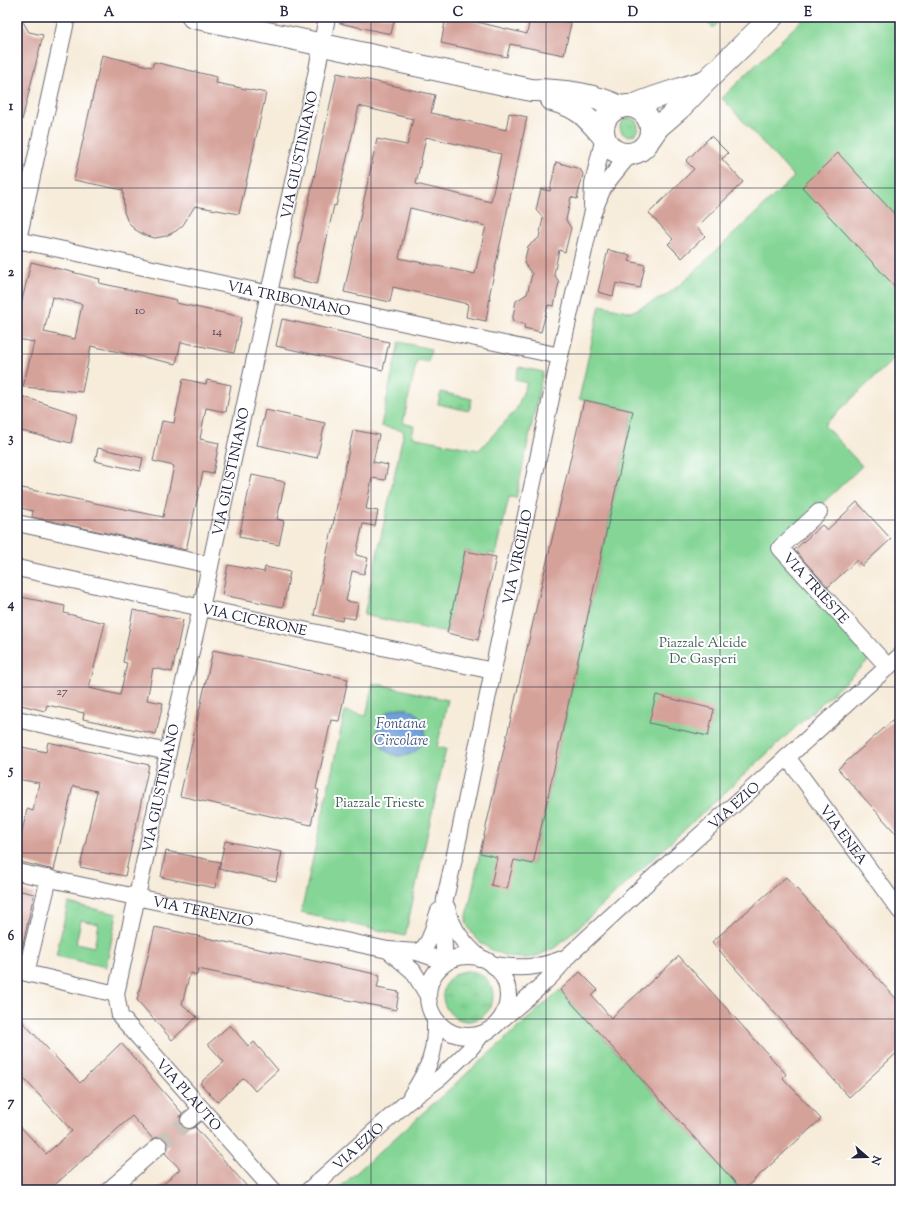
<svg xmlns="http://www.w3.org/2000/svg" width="917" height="1207" font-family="'Sorts Mill Goudy',serif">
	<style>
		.grass { fill: url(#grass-tufts); stroke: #547c68 }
		.park { fill: #85d696; stroke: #547c68; fill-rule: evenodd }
		.water { fill: #709fd9; stroke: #49608a }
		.building { fill: #d5a29a; fill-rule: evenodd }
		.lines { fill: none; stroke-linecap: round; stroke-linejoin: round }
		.minor-tunnel { stroke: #ccc4ba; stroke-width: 16; stroke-dasharray: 16 8; stroke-linecap: butt }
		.minor-casing { stroke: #6d6973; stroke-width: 18 }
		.secondary-casing { stroke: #6d6973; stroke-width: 24 }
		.minor { stroke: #fff; stroke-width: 16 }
		.secondary { stroke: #fff; stroke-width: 22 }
		.grid { fill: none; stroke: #22223b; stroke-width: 1; stroke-opacity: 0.55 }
		.labels { text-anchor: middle; stroke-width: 4; stroke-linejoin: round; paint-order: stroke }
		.number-label { font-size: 12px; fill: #4f4253 }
		.street-label { font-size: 14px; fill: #22223b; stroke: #fff }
		.park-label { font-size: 14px; fill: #45615b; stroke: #fff }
		.water-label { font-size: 15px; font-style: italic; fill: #455a82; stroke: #fff }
		.neatline { fill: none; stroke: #22223b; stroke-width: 1.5 }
		.grid-label { font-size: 13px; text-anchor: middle; font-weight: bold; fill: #22223b }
	</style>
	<defs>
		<pattern id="grass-tufts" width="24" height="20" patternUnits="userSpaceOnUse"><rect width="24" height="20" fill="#85d696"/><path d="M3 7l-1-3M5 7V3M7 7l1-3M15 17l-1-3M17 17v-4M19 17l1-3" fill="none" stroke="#73b782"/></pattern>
	</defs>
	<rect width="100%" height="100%" fill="#fff"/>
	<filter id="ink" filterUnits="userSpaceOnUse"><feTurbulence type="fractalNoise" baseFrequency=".025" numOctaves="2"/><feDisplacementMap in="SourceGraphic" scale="8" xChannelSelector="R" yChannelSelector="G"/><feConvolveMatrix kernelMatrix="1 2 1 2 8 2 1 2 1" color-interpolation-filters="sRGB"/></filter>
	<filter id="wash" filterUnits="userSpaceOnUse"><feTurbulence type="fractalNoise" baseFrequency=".012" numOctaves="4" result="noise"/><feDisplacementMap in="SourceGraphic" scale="16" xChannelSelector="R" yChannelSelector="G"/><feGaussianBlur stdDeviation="0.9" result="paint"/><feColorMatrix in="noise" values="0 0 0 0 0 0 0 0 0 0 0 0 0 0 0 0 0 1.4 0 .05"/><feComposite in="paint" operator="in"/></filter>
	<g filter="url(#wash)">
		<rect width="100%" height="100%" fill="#f7ecda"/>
		<g class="grass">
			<circle cx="629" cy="127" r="9"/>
			<polygon points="441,392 472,399 469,411 438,404"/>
			<circle cx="468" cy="996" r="25"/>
		</g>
		<g class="park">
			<polygon points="703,17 724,17 713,28"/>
			<path d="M 805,17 L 900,17 L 900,353 L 824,425 L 862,466 L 774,549 L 872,657 L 558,946 C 548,951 537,957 526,958 C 501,959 473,944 466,921 L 480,853 L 533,864 L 633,411 L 579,399 L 600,305 L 631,312 L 665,296 L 681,284 L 794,177 L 722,98 Z"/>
			<polygon points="399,342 431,349 428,362 417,360 403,423 414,426 412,437 479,450 516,410 527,383 515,380 519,367 543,372 516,498 509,497 496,555 489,553 488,556 465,551 447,633 364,615 404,431 381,426"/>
			<polygon points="373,683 448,700 437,747 446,749 405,936 301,913 345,711 366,716"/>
			<path d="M 68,903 L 117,914 L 106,967 L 56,956 ZM 81,920 L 99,924 L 94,947 L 76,943 Z"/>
			<polygon points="560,990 742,1190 337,1190"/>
		</g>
		<circle class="water" cx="401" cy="732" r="24"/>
		<g id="blocks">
			<g class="building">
				<polygon points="17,17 20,17 29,32 43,35 22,120 17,120"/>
				<polygon points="339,17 395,17 391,34 339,23"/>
				<polygon points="446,17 456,17 527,34 530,17 544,17 571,23 564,55 510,44 507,57 441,43"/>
				<polygon points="102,55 152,67 154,62 217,77 216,83 266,93 239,214 195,206 183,225 176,231 166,236 155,238 144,235 134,229 127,220 124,212 123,190 74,180"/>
				<path d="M 337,73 L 435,95 L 431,113 L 506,130 L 509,113 L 527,117 L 489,297 L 490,297 L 486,321 L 466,317 L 468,304 L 393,287 L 390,302 L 344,292 L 377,139 L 407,145 L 413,119 L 359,106 L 336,206 L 334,205 L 317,284 L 292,278 ZM 426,137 L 501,154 L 491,202 L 416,184 ZM 410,208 L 486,226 L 475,274 L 399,258 Z"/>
				<polygon points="711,136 728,153 722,159 743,182 697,227 705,236 682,258 668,244 673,239 649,213 694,169 686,161"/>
				<polygon points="838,153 900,220 900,292 802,187"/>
				<polygon points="556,162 580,169 583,174 577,199 571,197 566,220 571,228 565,252 559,250 554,274 559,282 554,306 548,305 541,332 524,328 525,324 512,321 516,301 527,294 532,274 524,263 528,246 539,238 543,218 536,210 541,189 550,191"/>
				<polygon points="608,250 630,255 629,261 645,265 640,288 616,283 613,296 598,292"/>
				<path d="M 31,262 L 100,279 L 99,283 L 177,300 L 176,303 L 242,317 L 234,353 L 181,342 L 176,364 L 91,346 L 82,392 L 23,387 L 34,342 L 17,339 L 17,322 ZM 52,297 L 82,304 L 75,339 L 44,332 Z"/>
				<polygon points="282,319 389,342 383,370 276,346"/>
				<polygon points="183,379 206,384 207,380 231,385 226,412 206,408 200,439 219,443 213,474 203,472 186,550 32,517 33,511 17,507 17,487 163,517 174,466 153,461 162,421 174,423"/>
				<polygon points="21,396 77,414 71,443 17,430 17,409"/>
				<polygon points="584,400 633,411 533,864 514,860 507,889 491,885 497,857 480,853"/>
				<polygon points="265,410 325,423 317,458 257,445"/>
				<polygon points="353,430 379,435 373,462 388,465 385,480 372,478 366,509 378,511 375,526 363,524 356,555 368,558 364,574 352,571 346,601 358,603 355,619 343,617 342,621 314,615"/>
				<polygon points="98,448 143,458 140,471 95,461"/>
				<polygon points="252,475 285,482 277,519 284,521 279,545 239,537"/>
				<polygon points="857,502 891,539 862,566 857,560 828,587 794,550 822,525 827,530"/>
				<polygon points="465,551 496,557 478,640 447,633"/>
				<polygon points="228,565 264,572 265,567 290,572 283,607 222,595"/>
				<polygon points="21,597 65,606 64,613 105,623 89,688 120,695 127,663 123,662 133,610 183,620 172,672 153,668 147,700 163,703 156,734 83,719 84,713 47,705 45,711 17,704 17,617"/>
				<polygon points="213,650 348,679 339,721 331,720 316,789 319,790 311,825 180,796"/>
				<polygon points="656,695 714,709 708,736 649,723"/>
				<polygon points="900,714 900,838 838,769"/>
				<polygon points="48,742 149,765 125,876 80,867 97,791 73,786 54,870 17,861 17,855 27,809 33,811 39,783 17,779 17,746 46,752"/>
				<polygon points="225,841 282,852 276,881 219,869"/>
				<polygon points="166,851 220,862 215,888 161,877"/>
				<polygon points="786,877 900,1003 900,1050 849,1097 712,942"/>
				<polygon points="17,890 34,894 22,948 17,947"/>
				<polygon points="155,927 380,975 377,988 399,992 396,1010 198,969 197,975 190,973 182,1004 197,1017 172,1040 137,1000"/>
				<polygon points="679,956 786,1074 783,1078 821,1119 743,1190 742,1190 560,990 580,972 598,990 592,996 611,1018"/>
				<polygon points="17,1016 80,1083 121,1043 182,1113 180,1117 180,1121 182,1126 186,1129 190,1129 195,1127 250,1190 157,1190 180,1169 165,1153 168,1149 168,1145 166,1139 162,1137 158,1137 153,1139 132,1116 49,1190 17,1190 17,1123 46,1154 72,1131 17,1071"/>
				<polygon points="230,1025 249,1047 254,1042 278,1070 255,1091 244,1078 217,1102 200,1083 224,1062 208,1044"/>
			</g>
		</g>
	</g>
	<g filter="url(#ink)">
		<use href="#blocks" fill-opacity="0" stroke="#6d6973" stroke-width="1"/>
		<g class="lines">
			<polyline class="minor-tunnel" points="159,1146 189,1120"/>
			<defs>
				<g id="minor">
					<polyline points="592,206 593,183 604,137"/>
					<path id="s1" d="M 17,240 L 560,356"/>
					<polyline points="17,244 67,17"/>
					<path id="s2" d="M 819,512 L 780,548 L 888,667"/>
					<polyline points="17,523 210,565"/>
					<path id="s3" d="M 17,568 L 493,671"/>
					<polyline points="17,719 168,752"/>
					<path id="s4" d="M 787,757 L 900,911"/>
					<path id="s5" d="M 17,872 L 388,950 L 417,952 L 446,962"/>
					<path id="s6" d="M 49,878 L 26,973 L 116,994 L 168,752 L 201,608 L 315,80 L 327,17"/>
					<path d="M 447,908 C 453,930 463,943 480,958"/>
					<polyline points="388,950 413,971 427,994"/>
					<path d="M 417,952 C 432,946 433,925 439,911"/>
					<circle cx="468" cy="996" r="40"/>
					<path id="s7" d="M 446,962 L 444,950 L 443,918 L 445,899 L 459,836 L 498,646 L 560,356 L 592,215 L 603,188 L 612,176 L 625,160 L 635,153"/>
					<path d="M 491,964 C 519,970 541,968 567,957"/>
					<path id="s8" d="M 116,994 L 120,1016 L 273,1190"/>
					<path id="s9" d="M 501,1020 C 524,1000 550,981 568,956 L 648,882 L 900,656"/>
					<path d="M 411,1096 C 429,1068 436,1054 435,1020"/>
					<polyline points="189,1120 202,1109"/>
					<polyline points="109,1190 159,1146"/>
					<path id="s10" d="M 309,1190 L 406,1103 L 441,1077 L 469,1050 L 482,1034"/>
				</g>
				<g id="secondary">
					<path d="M 193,17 L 531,90 C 559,90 594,94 620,107"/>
					<path d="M 552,100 C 580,108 585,115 604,137"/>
					<circle cx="627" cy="130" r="24"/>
					<path d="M 633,106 C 655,96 679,90 703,82"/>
					<polyline points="651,137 658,127 680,108 706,81 772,17"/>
				</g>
			</defs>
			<use href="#minor" class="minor-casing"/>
			<use href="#secondary" class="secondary-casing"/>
			<use href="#minor" class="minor"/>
			<use href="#secondary" class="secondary"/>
		</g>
	</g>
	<path class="grid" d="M 197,17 L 197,1190M 371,17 L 371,1190M 546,17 L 546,1190M 720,17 L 720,1190M 17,188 L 900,188M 17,354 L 900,354M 17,520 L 900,520M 17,687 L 900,687M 17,853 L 900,853M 17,1019 L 900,1019"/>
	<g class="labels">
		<g class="number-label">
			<text x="140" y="314">10</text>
			<text x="217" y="335">14</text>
			<text x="62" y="695">27</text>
		</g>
		<g class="street-label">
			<text dy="5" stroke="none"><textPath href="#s6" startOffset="1049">VIA GIUSTINIANO</textPath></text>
			<text dy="5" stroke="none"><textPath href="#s1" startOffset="278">VIA TRIBONIANO</textPath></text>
			<text dy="5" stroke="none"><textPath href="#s6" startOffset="725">VIA GIUSTINIANO</textPath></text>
			<text dy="5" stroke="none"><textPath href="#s7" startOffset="413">VIA VIRGILIO</textPath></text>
			<text dy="5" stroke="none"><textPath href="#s2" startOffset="107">VIA TRIESTE</textPath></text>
			<text dy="5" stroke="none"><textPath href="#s3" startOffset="243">VIA CICERONE</textPath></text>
			<text dy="5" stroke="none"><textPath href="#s6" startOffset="401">VIA GIUSTINIANO</textPath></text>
			<text dy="5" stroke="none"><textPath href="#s9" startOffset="317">VIA EZIO</textPath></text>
			<text dy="5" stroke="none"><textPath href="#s4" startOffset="96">VIA ENEA</textPath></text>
			<text dy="5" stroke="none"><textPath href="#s5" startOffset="190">VIA TERENZIO</textPath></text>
			<text dy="5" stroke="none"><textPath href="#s8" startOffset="127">VIA PLAUTO</textPath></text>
			<text dy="5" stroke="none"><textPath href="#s10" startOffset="66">VIA EZIO</textPath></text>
		</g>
		<g class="park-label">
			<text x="703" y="647">Piazzale Alcide<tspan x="703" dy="16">De Gasperi</tspan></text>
			<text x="380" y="807">Piazzale Trieste</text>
		</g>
		<g class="water-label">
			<text x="401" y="728">Fontana<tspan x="401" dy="17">Circolare</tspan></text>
		</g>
	</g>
	<rect width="917" height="1207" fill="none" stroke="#fff" stroke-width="44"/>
	<g transform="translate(867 1157) rotate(110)" stroke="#ffffff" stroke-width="3" paint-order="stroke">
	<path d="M0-3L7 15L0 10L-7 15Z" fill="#22223b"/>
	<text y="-6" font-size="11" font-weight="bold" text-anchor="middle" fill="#22223b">N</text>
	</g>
	<rect x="22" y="22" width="873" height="1163" class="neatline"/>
	<g class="grid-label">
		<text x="109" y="16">A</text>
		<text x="284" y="16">B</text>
		<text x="458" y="16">C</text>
		<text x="633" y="16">D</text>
		<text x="808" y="16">E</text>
		<text x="11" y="110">1</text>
		<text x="11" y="276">2</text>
		<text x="11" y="442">3</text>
		<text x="11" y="608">4</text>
		<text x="11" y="774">5</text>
		<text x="11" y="940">6</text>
		<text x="11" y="1106">7</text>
	</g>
</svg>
